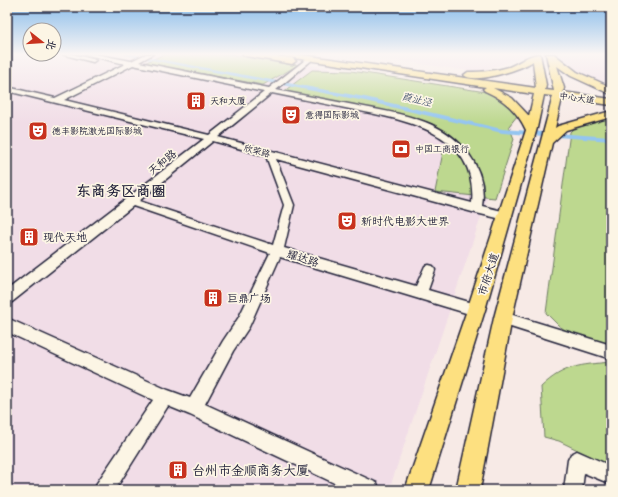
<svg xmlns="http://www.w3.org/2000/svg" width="618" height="497" font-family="Pangolin,'LXGW WenKai TC',sans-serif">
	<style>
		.built { fill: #f1dde7 }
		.green { fill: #bdd88f; stroke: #707d65 }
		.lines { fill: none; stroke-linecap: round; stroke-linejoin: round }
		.canal { fill: #94c5f0; fill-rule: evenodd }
		.minor-casing { stroke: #22223b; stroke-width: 3 }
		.major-casing { stroke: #22223b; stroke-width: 3 }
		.minor { fill: #fcf5e5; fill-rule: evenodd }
		.major { fill: #fde080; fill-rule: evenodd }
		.labels { text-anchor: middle; stroke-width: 3.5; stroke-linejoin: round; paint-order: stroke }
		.far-street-label { font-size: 9px; fill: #22223b; stroke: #fcf5e5 }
		.far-poi-label { font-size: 9px; fill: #22223b; stroke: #fcf5e5; text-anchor: start }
		.far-water-label { font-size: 10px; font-style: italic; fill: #445371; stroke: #fcf5e5 }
		.street-label { font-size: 11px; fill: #22223b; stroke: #fcf5e5 }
		.poi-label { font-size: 11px; fill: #22223b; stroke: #fcf5e5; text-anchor: start }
		.near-poi-label { font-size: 13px; fill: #22223b; stroke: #fcf5e5; text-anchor: start }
		.district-label { font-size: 15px; font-weight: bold; fill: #22223b; stroke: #fcf5e5 }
	</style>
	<rect width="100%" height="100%" fill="#f7eae6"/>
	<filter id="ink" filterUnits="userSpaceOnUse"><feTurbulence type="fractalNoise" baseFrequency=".025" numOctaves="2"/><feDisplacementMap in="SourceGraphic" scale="8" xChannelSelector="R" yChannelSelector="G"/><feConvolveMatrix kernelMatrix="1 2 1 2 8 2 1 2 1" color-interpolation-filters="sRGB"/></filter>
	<g filter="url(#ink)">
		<g class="built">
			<polygon points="7,54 236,54 504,95 514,119 389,490 7,490"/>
			<polygon points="352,54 526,54 526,56 477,72"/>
			<polygon points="560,54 611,54 611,82 566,76"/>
		</g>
		<g class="green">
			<polygon points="165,54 230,54 298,65 263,85 144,63"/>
			<path d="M 312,70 L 351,71 L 486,92 C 500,96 510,103 517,116 L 509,126 L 514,139 L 495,198 L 435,192 L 443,152 L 455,144 L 428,124 L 283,92 Z"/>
			<polygon points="611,117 611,348 579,340 558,325 546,313 570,132 575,127"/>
			<path d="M 611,362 L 611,466 L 559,441 L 544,437 L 541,387 C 564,365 580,365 611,362 Z"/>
		</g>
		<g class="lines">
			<polygon class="canal" points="123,54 131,54 365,97 502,129 611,137 611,141 502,133 365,101 125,55"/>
			<defs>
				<g id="minor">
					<polygon points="61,54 72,54 96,60 93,62"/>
					<path d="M 84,54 L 95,54 L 131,61 L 146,54 L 153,54 L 139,62 L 269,88 L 309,57 L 313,57 L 313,59 L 276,90 C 302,95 328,100 354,105 C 378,110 403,113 425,122 C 460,135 488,167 482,206 L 510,213 L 512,216 L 510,219 L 506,220 L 476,213 L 276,159 L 294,205 L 284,248 L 416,286 L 425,266 L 429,265 L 433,266 L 435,270 L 428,290 L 476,304 L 481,306 L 483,310 L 481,314 L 476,316 L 280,257 L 249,327 L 233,351 L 205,404 L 377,483 L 379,490 L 349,490 L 190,415 L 168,406 L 115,490 L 95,490 L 97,483 L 153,400 L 7,332 L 7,318 L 168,390 L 190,398 L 223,341 L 239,317 L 270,253 L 133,206 L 12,302 L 7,304 L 7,290 L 204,139 L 7,91 L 7,87 L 55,98 L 125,64 ZM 133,65 L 264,92 L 209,135 L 64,100 ZM 272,93 C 300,99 328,104 355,110 C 409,121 478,133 472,203 L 218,137 ZM 213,141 L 266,156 L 284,205 L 273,245 L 139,201 Z"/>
					<polygon points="503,312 611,345 611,359 498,323 496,318 498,313"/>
					<polygon points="577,451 611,466 611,484 584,473 582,490 564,490 568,460 571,454"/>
				</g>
				<g id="major">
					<polygon points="242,54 260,54 292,58 296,61 292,64 246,56"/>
					<path d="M 277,54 L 296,54 L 536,88 L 533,61 C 522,69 474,85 464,75 L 468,72 C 482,72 496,71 509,67 C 520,63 528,54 540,54 L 546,85 L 545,90 L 554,91 L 546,54 L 554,54 L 577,72 L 611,87 L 611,94 L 608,93 L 571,76 L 557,66 L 564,88 L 563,92 L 611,99 L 611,105 L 562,98 L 555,128 L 558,126 L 611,111 L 611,117 L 566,130 L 552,143 L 512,318 L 480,490 L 456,490 L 494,318 L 553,96 L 544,95 L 537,128 L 485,310 L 429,490 L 405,490 L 467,310 L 526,130 C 517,111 505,100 485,91 L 483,89 L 486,87 L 281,56 ZM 493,88 L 534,94 L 529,116 L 512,98 Z"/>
				</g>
			</defs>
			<use href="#minor" class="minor-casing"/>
			<use href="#major" class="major-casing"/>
			<use href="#minor" class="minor"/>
			<use href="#major" class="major"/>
		</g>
	</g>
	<linearGradient id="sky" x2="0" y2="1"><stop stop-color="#86bbeb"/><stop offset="0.44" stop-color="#fbf6f4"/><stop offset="1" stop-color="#fbf6f4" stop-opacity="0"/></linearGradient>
	<rect width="618" height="123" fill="url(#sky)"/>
	<defs>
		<symbol id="building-square" viewBox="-11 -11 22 22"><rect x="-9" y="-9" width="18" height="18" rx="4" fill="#c8321e" stroke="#fcf5e5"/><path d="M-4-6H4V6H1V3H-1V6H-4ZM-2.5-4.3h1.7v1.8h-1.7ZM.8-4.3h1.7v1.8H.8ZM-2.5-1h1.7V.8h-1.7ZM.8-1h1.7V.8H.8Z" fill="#fff"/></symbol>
		<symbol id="theatre-square" viewBox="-11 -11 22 22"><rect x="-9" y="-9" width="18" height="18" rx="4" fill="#c8321e" stroke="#fcf5e5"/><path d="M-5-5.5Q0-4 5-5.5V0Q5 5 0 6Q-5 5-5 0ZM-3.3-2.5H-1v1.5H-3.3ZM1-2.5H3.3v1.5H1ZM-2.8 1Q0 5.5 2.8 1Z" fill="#fff"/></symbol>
		<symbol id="bank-square" viewBox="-11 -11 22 22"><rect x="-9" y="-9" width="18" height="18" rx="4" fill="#c8321e" stroke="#fcf5e5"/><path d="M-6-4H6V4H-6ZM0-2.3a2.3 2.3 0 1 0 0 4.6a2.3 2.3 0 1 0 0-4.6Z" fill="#fff"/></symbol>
	</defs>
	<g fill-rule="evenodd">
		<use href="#building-square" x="185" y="90" width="22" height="22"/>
		<use href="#theatre-square" x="280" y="104" width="22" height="22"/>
		<use href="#theatre-square" x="27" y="120" width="22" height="22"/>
		<use href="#bank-square" x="390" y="138" width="22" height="22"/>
		<use href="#theatre-square" x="336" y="210" width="22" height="22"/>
		<use href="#building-square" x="18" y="226" width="22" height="22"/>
		<use href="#building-square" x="202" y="287" width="22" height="22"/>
		<use href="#building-square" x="167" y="459" width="22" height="22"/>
	</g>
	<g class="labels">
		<g class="far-street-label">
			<text transform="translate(577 98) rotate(8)" y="3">中心大道</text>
			<text transform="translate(257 151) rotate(15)" y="3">欣荣路</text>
		</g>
		<g class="far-poi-label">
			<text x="210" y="104">天和大厦</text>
			<text x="305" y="118">意得国际影城</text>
			<text x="52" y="134">德丰影院激光国际影城</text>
			<text x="415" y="152">中国工商银行</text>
		</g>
		<g class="far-water-label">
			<text transform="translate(417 99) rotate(13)" y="4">葭沚泾</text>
		</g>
		<g class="street-label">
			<text transform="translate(162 162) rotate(-39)" y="4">天和路</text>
			<text transform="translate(303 258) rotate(17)" y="4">耀达路</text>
			<text transform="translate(488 274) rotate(-72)" y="4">市府大道</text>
		</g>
		<g class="poi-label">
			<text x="361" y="225">新时代电影大世界</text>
			<text x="43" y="241">现代天地</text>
			<text x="227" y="302">巨鼎广场</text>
		</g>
		<g class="near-poi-label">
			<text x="192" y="475">台州市金顺商务大厦</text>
		</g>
		<g class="district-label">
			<text x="121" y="196">东商务区商圈</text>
		</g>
	</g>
	<rect width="618" height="497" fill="none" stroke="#fcf5e5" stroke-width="24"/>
	<rect x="12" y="12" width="594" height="473" fill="none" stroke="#22223b" stroke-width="1.5" filter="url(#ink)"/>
	<g transform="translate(42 42) rotate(107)"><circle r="19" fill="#fcf5e5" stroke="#a5a1a1"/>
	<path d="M0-3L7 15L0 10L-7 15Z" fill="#c8321e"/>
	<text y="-6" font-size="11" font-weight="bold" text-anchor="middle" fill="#22223b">北</text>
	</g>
</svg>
